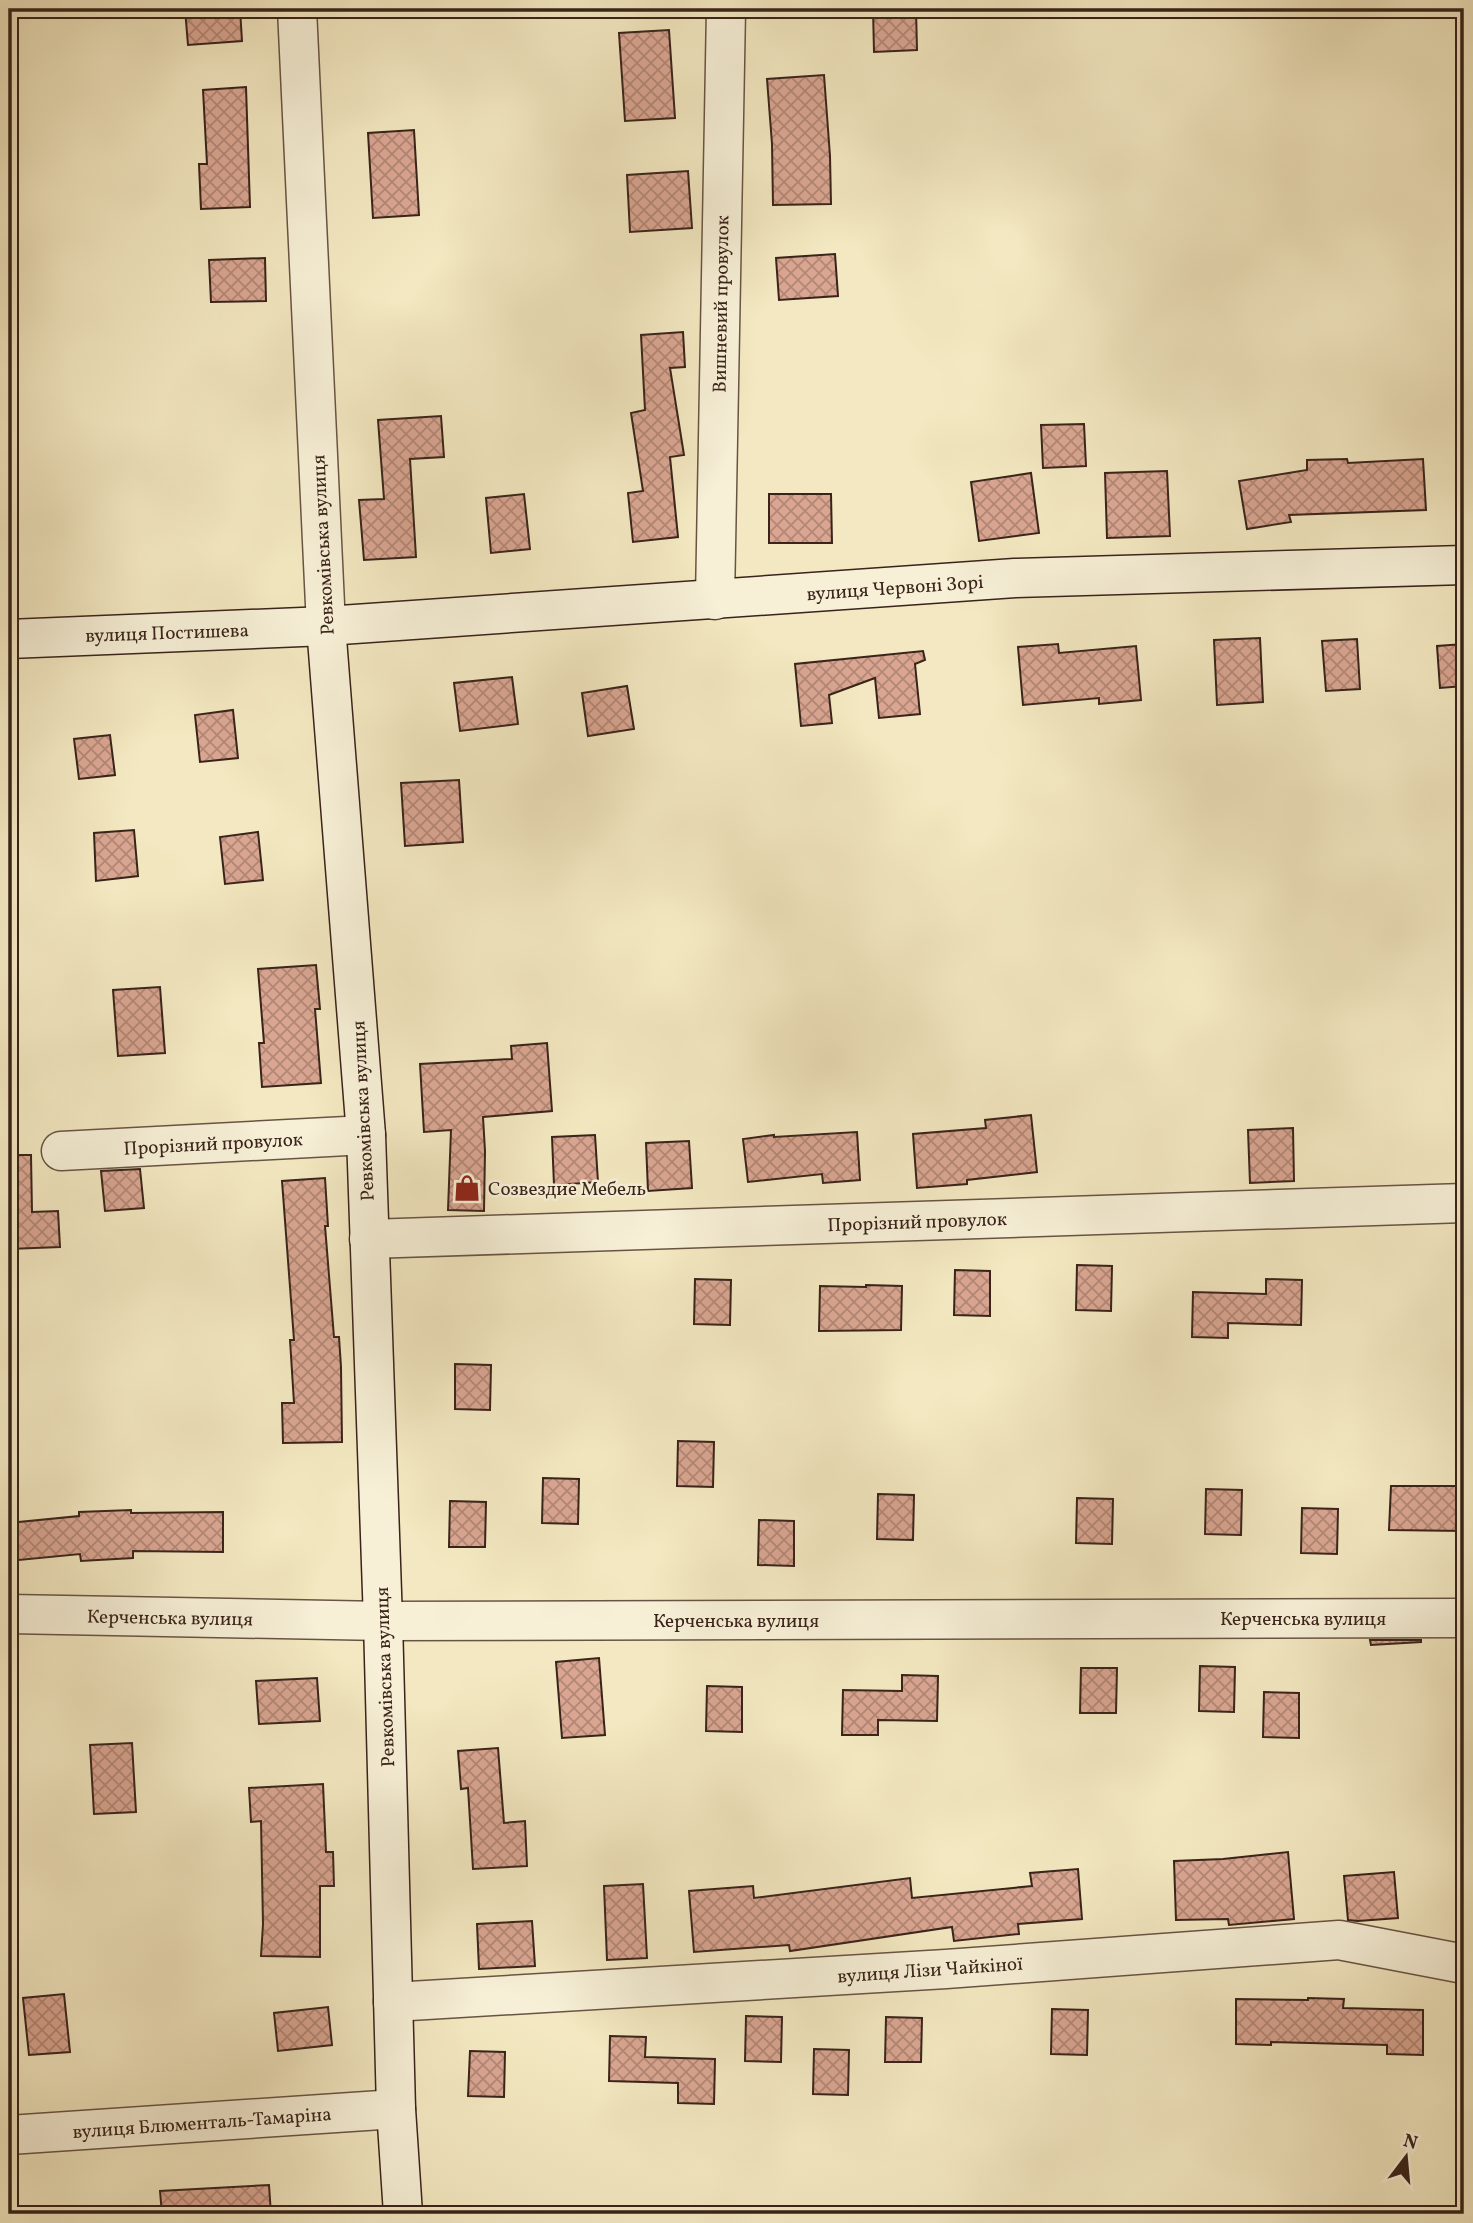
<svg xmlns="http://www.w3.org/2000/svg" width="1473" height="2223" font-family="Vollkorn,serif">
	<style>
		.building { fill: url(#building-cross-hatch); stroke: #39231a; stroke-width: 2 }
		.lines { fill: none; stroke-linecap: round; stroke-linejoin: round }
		.street-casing { stroke: #685444; stroke-width: 41 }
		.secondary-casing { stroke: #39231a; stroke-width: 41 }
		.street { stroke: #f7f0d7; stroke-width: 38 }
		.secondary { stroke: #f7f0d7; stroke-width: 38 }
		.labels { text-anchor: middle; stroke-width: 5; stroke-linejoin: round; paint-order: stroke }
		.street-label { font-size: 19px; fill: #39231a; stroke: #f7f0d7 }
		.poi-label { font-size: 19px; fill: #39231a; stroke: #f7f0d7; text-anchor: start }
	</style>
	<defs>
		<pattern id="building-cross-hatch" width="8" height="8" patternUnits="userSpaceOnUse" patternTransform="scale(1.75)"><rect width="8" height="8" fill="#daa692"/><path d="M0 0l8 8M0 8l8-8" fill="none" stroke="#b28776"/></pattern>
	</defs>
	<rect width="100%" height="100%" fill="#f3e8c1"/>
	<filter id="stains"><feTurbulence type="fractalNoise" baseFrequency=".00286" numOctaves="4"/><feColorMatrix values="0 0 0 0 .2 0 0 0 0 .09 0 0 0 0 .02 0 0 0 .5 -.17"/></filter>
	<radialGradient id="worn" r=".72"><stop offset=".6" stop-color="#630" stop-opacity="0"/><stop offset="1" stop-color="#630" stop-opacity=".3"/></radialGradient>
	<g class="building">
		<polygon points="185,9 240,9 242,41 188,45"/>
		<polygon points="873,9 916,9 917,50 874,52"/>
		<polygon points="669,30 675,118 625,121 619,33"/>
		<polygon points="824,75 830,156 831,204 773,205 772,144 767,79"/>
		<polygon points="246,87 250,207 201,209 199,164 207,164 203,90"/>
		<polygon points="414,130 419,215 373,218 368,133"/>
		<polygon points="688,171 692,228 630,232 627,175"/>
		<polygon points="835,254 838,296 779,300 776,258"/>
		<polygon points="265,258 266,301 211,302 209,260"/>
		<polygon points="683,332 685,367 670,368 684,455 670,457 678,537 633,542 628,493 643,491 631,413 645,410 641,335"/>
		<polygon points="441,416 444,457 410,459 416,557 364,560 359,500 384,499 378,420"/>
		<polygon points="1084,424 1086,466 1043,468 1041,425"/>
		<polygon points="1347,459 1348,463 1423,459 1426,510 1289,515 1291,522 1247,529 1239,481 1307,470 1307,460"/>
		<polygon points="1167,471 1170,536 1107,538 1105,473"/>
		<polygon points="1031,473 1039,533 979,541 971,482"/>
		<polygon points="524,494 530,549 491,553 486,498"/>
		<polygon points="769,494 831,494 832,543 769,543"/>
		<polygon points="1260,638 1263,702 1217,705 1214,640"/>
		<polygon points="1357,639 1360,689 1326,691 1322,641"/>
		<polygon points="1058,644 1059,653 1136,646 1141,700 1099,704 1099,698 1023,705 1018,647"/>
		<polygon points="1464,644 1464,686 1440,688 1437,646"/>
		<polygon points="923,651 925,660 915,664 920,714 879,718 875,678 829,695 832,723 801,726 795,664"/>
		<polygon points="512,677 518,724 460,731 454,683"/>
		<polygon points="627,686 634,729 588,736 582,693"/>
		<polygon points="233,710 238,758 200,762 195,715"/>
		<polygon points="110,735 115,775 79,779 74,739"/>
		<polygon points="459,780 463,842 405,846 401,783"/>
		<polygon points="134,830 138,876 96,881 94,833"/>
		<polygon points="258,832 263,880 225,884 220,837"/>
		<polygon points="316,965 320,1009 315,1009 321,1083 262,1087 259,1043 264,1043 258,969"/>
		<polygon points="160,987 165,1053 118,1056 113,990"/>
		<polygon points="547,1043 552,1111 483,1117 485,1151 484,1211 448,1210 451,1130 424,1132 420,1064 512,1059 511,1046"/>
		<polygon points="1031,1115 1037,1172 967,1180 967,1184 917,1188 913,1134 986,1128 985,1120"/>
		<polygon points="1293,1128 1294,1181 1250,1183 1248,1130"/>
		<polygon points="857,1132 860,1180 823,1183 822,1174 748,1182 743,1139 774,1135 774,1137"/>
		<polygon points="595,1135 598,1182 554,1185 552,1137"/>
		<polygon points="689,1141 692,1188 648,1191 646,1143"/>
		<polygon points="9,1155 31,1155 32,1212 58,1211 60,1247 9,1249"/>
		<polygon points="140,1169 144,1208 105,1211 101,1171"/>
		<polygon points="325,1178 328,1226 325,1226 334,1337 339,1337 341,1367 342,1442 283,1443 282,1403 294,1403 290,1340 294,1340 282,1181"/>
		<polygon points="1077,1265 1112,1266 1111,1311 1076,1310"/>
		<polygon points="955,1270 990,1271 990,1316 954,1315"/>
		<polygon points="695,1279 731,1280 730,1325 694,1324"/>
		<polygon points="1266,1279 1302,1280 1301,1325 1228,1323 1228,1338 1192,1337 1193,1292 1266,1294"/>
		<polygon points="866,1285 902,1286 901,1330 819,1331 820,1286 866,1287"/>
		<polygon points="455,1364 491,1365 490,1410 455,1409"/>
		<polygon points="678,1441 714,1442 713,1487 677,1486"/>
		<polygon points="543,1478 579,1479 578,1524 542,1523"/>
		<polygon points="1391,1486 1464,1486 1464,1531 1389,1530"/>
		<polygon points="1206,1489 1242,1490 1241,1535 1205,1534"/>
		<polygon points="878,1494 914,1495 913,1540 877,1539"/>
		<polygon points="1077,1498 1113,1499 1112,1544 1076,1543"/>
		<polygon points="450,1501 486,1502 485,1547 449,1547"/>
		<polygon points="1302,1508 1338,1509 1337,1554 1301,1553"/>
		<polygon points="131,1510 131,1513 223,1512 223,1552 133,1551 133,1558 81,1561 80,1554 9,1561 9,1523 79,1516 79,1512"/>
		<polygon points="759,1520 794,1521 794,1566 758,1565"/>
		<polygon points="1370,1640 1421,1640 1421,1642 1371,1645"/>
		<polygon points="599,1658 605,1735 562,1738 556,1662"/>
		<polygon points="1200,1666 1235,1667 1234,1712 1199,1711"/>
		<polygon points="1081,1668 1117,1668 1116,1713 1080,1713"/>
		<polygon points="902,1675 938,1676 937,1721 878,1720 878,1735 842,1735 843,1690 902,1691"/>
		<polygon points="317,1678 320,1721 259,1724 256,1681"/>
		<polygon points="707,1686 742,1687 742,1732 706,1731"/>
		<polygon points="1264,1692 1299,1693 1299,1738 1263,1737"/>
		<polygon points="132,1743 136,1812 94,1814 90,1745"/>
		<polygon points="498,1748 504,1823 525,1821 527,1866 473,1869 468,1788 461,1789 458,1751"/>
		<polygon points="323,1784 326,1852 333,1852 334,1886 320,1886 320,1957 261,1956 263,1924 261,1821 251,1822 249,1788"/>
		<polygon points="1288,1852 1294,1919 1229,1925 1228,1919 1176,1920 1174,1861 1223,1859"/>
		<polygon points="1078,1869 1082,1919 1018,1924 1019,1934 954,1941 952,1927 790,1951 789,1945 694,1952 689,1891 753,1886 754,1898 910,1878 912,1898 1032,1886 1030,1873"/>
		<polygon points="1394,1872 1398,1918 1358,1921 1348,1920 1344,1876"/>
		<polygon points="643,1884 647,1958 607,1960 604,1886"/>
		<polygon points="532,1921 535,1966 479,1969 477,1924"/>
		<polygon points="64,1994 70,2052 29,2055 23,1998"/>
		<polygon points="1308,1998 1344,1999 1343,2008 1423,2010 1423,2055 1387,2054 1387,2045 1271,2042 1271,2045 1236,2044 1236,1999 1308,2000"/>
		<polygon points="328,2007 332,2045 278,2051 274,2013"/>
		<polygon points="1052,2009 1088,2010 1087,2055 1051,2054"/>
		<polygon points="746,2016 782,2017 781,2062 745,2061"/>
		<polygon points="886,2017 922,2018 921,2062 885,2062"/>
		<polygon points="610,2036 646,2037 645,2057 715,2059 714,2104 678,2103 678,2083 609,2081"/>
		<polygon points="814,2049 849,2050 848,2095 813,2094"/>
		<polygon points="470,2051 505,2052 504,2097 468,2096"/>
		<polygon points="269,2185 271,2214 162,2214 160,2191"/>
	</g>
	<g class="lines">
		<defs>
			<g id="street">
				<polyline points="297,9 326,626"/>
				<polyline points="715,600 726,9"/>
				<polyline points="61,1151 366,1135"/>
				<polyline points="369,1239 1464,1203"/>
				<polyline points="9,1614 383,1621 1464,1618"/>
				<polyline points="393,2002 946,1969 1339,1940 1464,1964"/>
				<polyline points="9,2135 396,2109"/>
			</g>
			<g id="secondary">
				<polyline points="326,626 366,1135 383,1621 396,2109 403,2214"/>
				<polyline points="9,639 326,626 1015,578 1464,565"/>
			</g>
		</defs>
		<use href="#street" class="street-casing"/>
		<use href="#secondary" class="secondary-casing"/>
		<use href="#street" class="street"/>
		<use href="#secondary" class="secondary"/>
	</g>
	<defs>
		<symbol id="shop-bare" viewBox="-9 -9 18 18"><path d="M-5-2.5h2.3a2.7 3.5 0 0 1 5.4 0H5L5.5 6h-11ZM-1.5-2.5h3a1.5 2.3 0 0 0-3 0Z" fill="#8f2418" stroke="#f7f0d7" stroke-width="2.5" paint-order="stroke"/></symbol>
	</defs>
	<g fill-rule="evenodd">
		<use href="#shop-bare" x="448" y="1169" width="38" height="38"/>
	</g>
	<g class="labels">
		<g class="street-label">
			<text transform="translate(720 304) rotate(-89)" y="7">Вишневий провулок</text>
			<text transform="translate(322 545) rotate(-93)" y="7">Ревкомівська вулиця</text>
			<text transform="translate(895 587) rotate(-4)" y="7">вулиця Червоні Зорі</text>
			<text transform="translate(167 632) rotate(-2)" y="7">вулиця Постишева</text>
			<text transform="translate(362 1111) rotate(-93)" y="7">Ревкомівська вулиця</text>
			<text transform="translate(213 1143) rotate(-3)" y="7">Прорізний провулок</text>
			<text transform="translate(917 1221) rotate(-2)" y="7">Прорізний провулок</text>
			<text transform="translate(170 1617) rotate(1)" y="7">Керченська вулиця</text>
			<text x="1303" y="1625">Керченська вулиця</text>
			<text x="736" y="1627">Керченська вулиця</text>
			<text transform="translate(384 1677) rotate(-92)" y="7">Ревкомівська вулиця</text>
			<text transform="translate(930 1969) rotate(-4)" y="7">вулиця Лізи Чайкіної</text>
			<text transform="translate(202 2122) rotate(-4)" y="7">вулиця Блюменталь-Тамаріна</text>
		</g>
		<g class="poi-label">
			<text x="488" y="1195">Созвездие Мебель</text>
		</g>
	</g>
	<rect width="1473" height="2223" fill="none" stroke="#f3e8c1" stroke-width="35"/>
	<rect x="10" y="10" width="1452" height="2202" fill="none" stroke="#39231a" stroke-width="3.5"/>
	<rect x="18" y="18" width="1438" height="2188" fill="none" stroke="#39231a" stroke-width="2"/>
	<g transform="translate(1406 2157) rotate(16)" stroke="#f7f0d7" stroke-width="5" paint-order="stroke">
	<path d="M0-5L12 26L0 18L-12 26Z" fill="#39231a"/>
	<text y="-10" font-size="19" font-weight="bold" text-anchor="middle" fill="#39231a">N</text>
	</g>
	<rect width="100%" height="100%" filter="url(#stains)"/>
	<rect width="100%" height="100%" fill="url(#worn)"/>
</svg>
